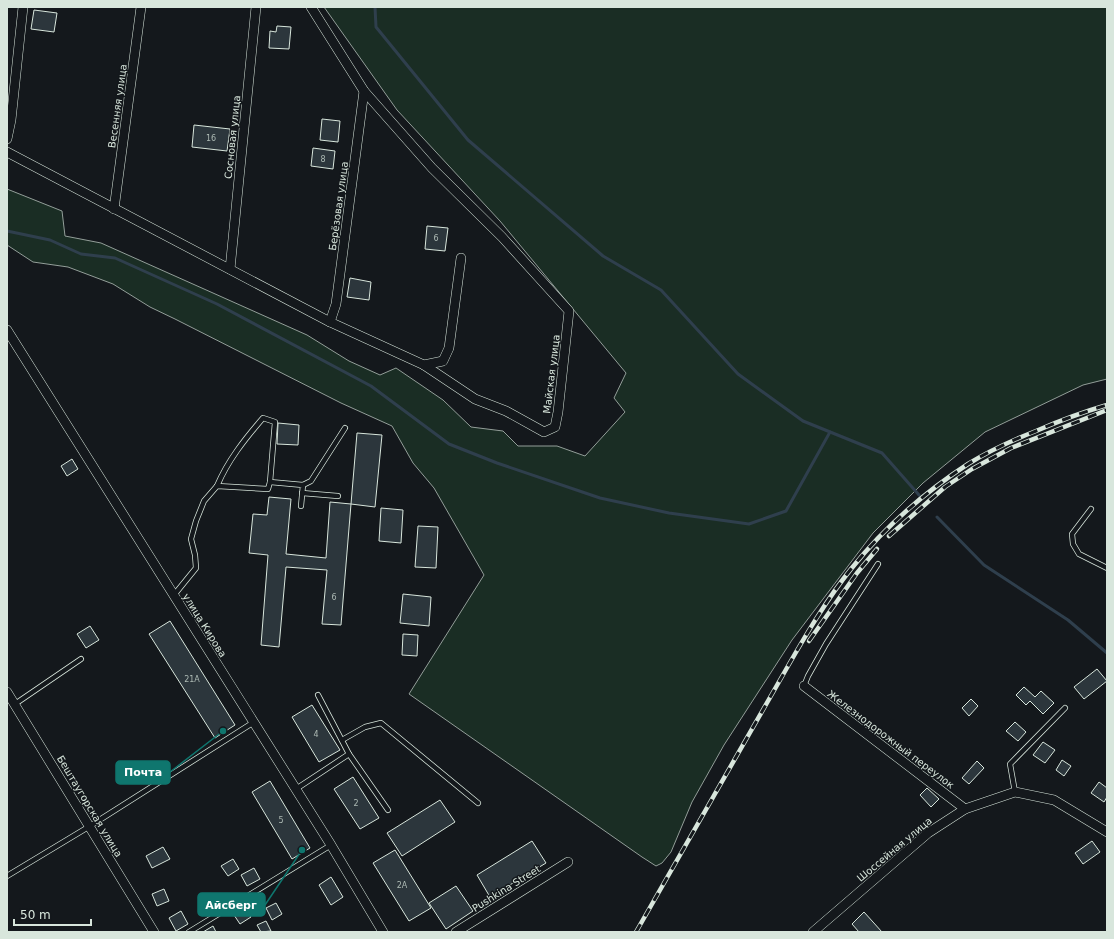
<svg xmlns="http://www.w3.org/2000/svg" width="1114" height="939" font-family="'DejaVu Sans',sans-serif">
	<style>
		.green { fill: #1a2d24; stroke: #939e99 }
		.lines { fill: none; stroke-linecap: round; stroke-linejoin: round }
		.stream { stroke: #2f3f4d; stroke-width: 3 }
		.building { fill: #2c363c; stroke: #d8e6dc }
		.service-casing { stroke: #d8e6dc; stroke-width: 6 }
		.minor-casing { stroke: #d8e6dc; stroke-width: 10 }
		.service { stroke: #14181c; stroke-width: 4.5 }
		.minor { stroke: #14181c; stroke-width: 9 }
		.rail-casing { stroke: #d8e6dc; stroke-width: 4.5 }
		.rail { stroke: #14181c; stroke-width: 3; stroke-dasharray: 9; stroke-linecap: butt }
		.labels { text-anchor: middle; stroke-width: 3; stroke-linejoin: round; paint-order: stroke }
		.number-label { font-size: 8px; fill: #adbab4 }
		.street-label { font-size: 10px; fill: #d8e6dc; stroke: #14181c }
		.leader { fill: none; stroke: #0f766e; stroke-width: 1.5 }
		.callout-dot { fill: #0f766e; stroke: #14181c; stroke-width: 1.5 }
		.callout { fill: #0f766e; stroke: #0f766e; stroke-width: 1.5 }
		.callout-label { font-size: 11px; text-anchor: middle; font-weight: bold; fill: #fff }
	</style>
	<rect width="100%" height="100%" fill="#14181c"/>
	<polygon class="green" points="324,7 1107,7 1107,379 1083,385 985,432 923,483 873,533 792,640 724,745 692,802 671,852 662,863 656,866 642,857 409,694 484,575 434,488 413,463 392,426 341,403 175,319 150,307 113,284 68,267 33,262 7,245 7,189 62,211 65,236 101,243 307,335 349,361 380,375 396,368 443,400 471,427 503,431 518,446 557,446 585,456 625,412 614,398 626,373 500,221 397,110"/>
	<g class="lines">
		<g class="stream">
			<polyline points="375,7 376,27 468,140 603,256 661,290 738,374 803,421 882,453 919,495"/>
			<polyline points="7,231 50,240 81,254 115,258 217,304 371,386 449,444 497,463 600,498 669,513 749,524 786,511 830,432"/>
			<polyline points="937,517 984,565 1068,620 1107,653"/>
		</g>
	</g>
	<g class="building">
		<polygon points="34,10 57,13 54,32 31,29"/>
		<polygon points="277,26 291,27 289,49 269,48 270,31 276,32"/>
		<polygon points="322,119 340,121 338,142 320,140"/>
		<polygon points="194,125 230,129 227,151 192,147"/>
		<polygon points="313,148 335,151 333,169 311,166"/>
		<polygon points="427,226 448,228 445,251 425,249"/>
		<polygon points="350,278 371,282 369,300 347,297"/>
		<polygon points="278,423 299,425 298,445 277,444"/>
		<polygon points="357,433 382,435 375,507 351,504"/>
		<polygon points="72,459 78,469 67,476 61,466"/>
		<polygon points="269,497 291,499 286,554 326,558 330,502 351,504 341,625 322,624 327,570 286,567 279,647 261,645 268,555 249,553 253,514 267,515"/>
		<polygon points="381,508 403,510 401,543 379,541"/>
		<polygon points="418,526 438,527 436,568 415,567"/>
		<polygon points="403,594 431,597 429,626 400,623"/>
		<polygon points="170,621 235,725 215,738 149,634"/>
		<polygon points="90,626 99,640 86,648 77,634"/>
		<polygon points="403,634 418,635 417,656 402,655"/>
		<polygon points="1097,669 1107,681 1084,699 1074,687"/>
		<polygon points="1024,687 1035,697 1041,691 1054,703 1043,714 1030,701 1026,705 1016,695"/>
		<polygon points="971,699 978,706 969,716 962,708"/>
		<polygon points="312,705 340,750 319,762 292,717"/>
		<polygon points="1015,722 1026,732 1018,741 1006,731"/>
		<polygon points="1043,742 1055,750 1045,763 1033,755"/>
		<polygon points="1062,760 1071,766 1064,776 1056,770"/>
		<polygon points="977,761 984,768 969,784 962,778"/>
		<polygon points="353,777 379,818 360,829 334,789"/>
		<polygon points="270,781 310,848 292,859 252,792"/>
		<polygon points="1099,782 1107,788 1107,797 1104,802 1091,793"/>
		<polygon points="927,788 939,799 931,807 920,795"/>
		<polygon points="440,800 455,822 402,856 387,833"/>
		<polygon points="532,841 546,863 490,897 477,875"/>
		<polygon points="1092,841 1100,852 1083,864 1075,853"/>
		<polygon points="163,847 170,859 152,868 146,856"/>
		<polygon points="395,850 431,908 409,921 373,863"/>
		<polygon points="233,859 239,869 228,876 221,866"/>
		<polygon points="254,868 260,879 247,886 241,875"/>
		<polygon points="331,877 343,897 331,905 319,885"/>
		<polygon points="456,886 473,911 446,929 429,903"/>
		<polygon points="164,889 169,901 157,906 152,894"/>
		<polygon points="276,903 282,914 272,920 266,908"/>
		<polygon points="246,909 251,917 240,924 234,915"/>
		<polygon points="181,911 188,924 176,931 169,918"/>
		<polygon points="864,912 882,932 859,932 852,924"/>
		<polygon points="266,921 271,931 261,932 257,925"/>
		<polygon points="213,926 216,932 203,932"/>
	</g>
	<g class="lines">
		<defs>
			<g id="service">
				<polyline points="303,485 311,481 345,428"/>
				<path d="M 217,486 C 228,460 245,439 263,418 L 275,422 L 270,482"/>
				<polyline points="302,493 338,496"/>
				<polyline points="1091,509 1072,534 1073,544 1079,554 1107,568"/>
				<polyline points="174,595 196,568 195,555 191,539 196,521 204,501 217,486 268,489 270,482 303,485 301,506"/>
				<polyline points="804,686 808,676 826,644 878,564"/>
				<polyline points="318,695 349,754"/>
				<polyline points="15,704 81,659"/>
				<polyline points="342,740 365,727 381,723 478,803"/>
				<polyline points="296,789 349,754 388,810"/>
				<polyline points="1015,792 1010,764 1065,708"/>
				<polyline points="7,876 90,826 254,722"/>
				<polyline points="189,932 331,845"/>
			</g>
			<g id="minor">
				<polyline points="7,139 11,120 23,7"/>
				<polyline points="7,152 330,322 424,365 475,399 506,411 544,432 555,427 558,412 569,311 502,237 432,168 364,91 311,7"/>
				<polyline points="114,209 141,7"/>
				<polyline points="230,269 256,7"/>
				<polyline points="330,322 336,304 364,91"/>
				<polyline points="7,330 331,845 383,932"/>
				<polyline points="424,365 443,361 449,348 461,258"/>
				<polyline points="804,686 965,809"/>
				<polyline points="7,692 154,932"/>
				<polyline points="456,932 568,862"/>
				<polyline points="813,932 928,833 965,809 1015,792 1054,800 1107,832"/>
			</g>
		</defs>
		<use href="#service" class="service-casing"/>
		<use href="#minor" class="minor-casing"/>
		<use href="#service" class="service"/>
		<use href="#minor" class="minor"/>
		<defs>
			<g id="rail">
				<polyline points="889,536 945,487 972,469 1011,448 1107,410"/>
				<polyline points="809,641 857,573 877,549"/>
				<path d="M 636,932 L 788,666 C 807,633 827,599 851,569 C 883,529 925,492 968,464 C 989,451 1013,440 1036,431 C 1059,421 1083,412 1107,405"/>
			</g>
		</defs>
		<use href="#rail" class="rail-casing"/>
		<use href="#rail" class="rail"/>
	</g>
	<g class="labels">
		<g class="number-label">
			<text x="211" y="141">16</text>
			<text x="323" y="162">8</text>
			<text x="436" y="241">6</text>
			<text x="334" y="600">6</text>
			<text x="192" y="682">21А</text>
			<text x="316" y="737">4</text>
			<text x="356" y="806">2</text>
			<text x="281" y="823">5</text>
			<text x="402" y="888">2А</text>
		</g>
		<g class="street-label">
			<text transform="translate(117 106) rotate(-82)" y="4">Весенняя улица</text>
			<text transform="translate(232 137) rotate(-84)" y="4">Сосновая улица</text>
			<text transform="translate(338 206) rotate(-82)" y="4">Берёзовая улица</text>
			<text transform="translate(551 374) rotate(-83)" y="4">Майская улица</text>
			<text transform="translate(205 625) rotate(58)" y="4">улица Кирова</text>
			<text transform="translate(891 739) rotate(37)" y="4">Железнодорожный переулок</text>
			<text transform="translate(90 806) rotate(59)" y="4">Бештаугорская улица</text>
			<text transform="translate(894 849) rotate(-40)" y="4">Шоссейная улица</text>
			<text transform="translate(506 888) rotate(-32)" y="4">Pushkina Street</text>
		</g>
	</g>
	<path class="leader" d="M223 731L170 772M302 850L265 905"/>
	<g class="callout-dot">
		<circle cx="223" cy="731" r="4"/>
		<circle cx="302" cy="850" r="4"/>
	</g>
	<g class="callout">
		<rect x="116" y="761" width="54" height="23" rx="4"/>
		<rect x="198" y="893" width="67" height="23" rx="4"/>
	</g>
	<g class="callout-label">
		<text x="143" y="776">Почта</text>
		<text x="231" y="909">Айсберг</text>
	</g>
	<rect width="1114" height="939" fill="none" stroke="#d8e6dc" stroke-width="16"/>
	<path d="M14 919v6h77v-6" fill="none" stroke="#d8e6dc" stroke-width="2"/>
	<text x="20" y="919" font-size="12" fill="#d8e6dc" stroke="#14181c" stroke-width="3" paint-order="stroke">50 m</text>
</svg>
